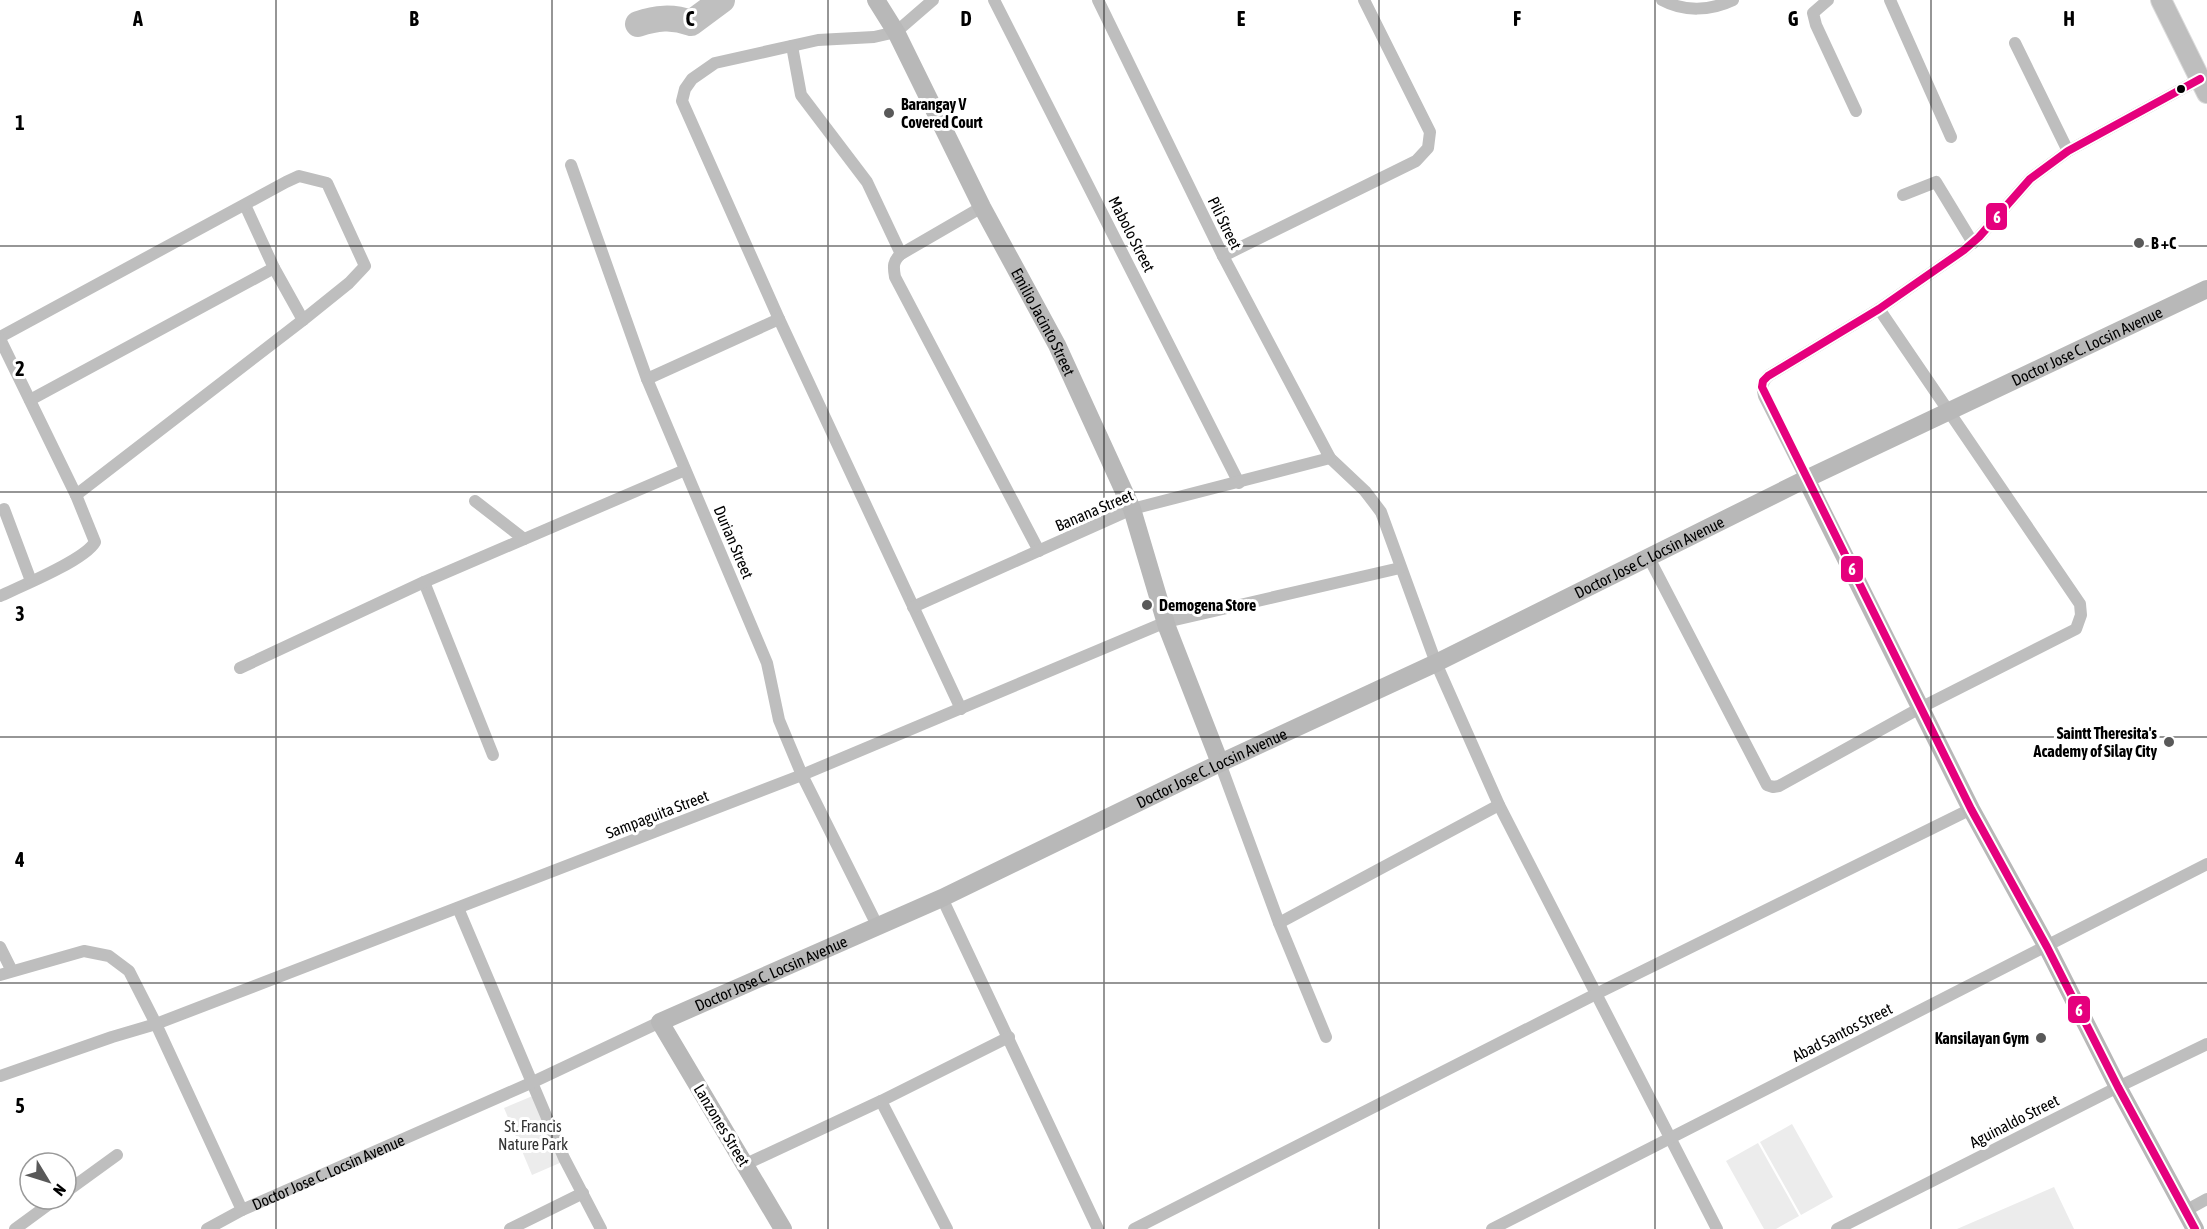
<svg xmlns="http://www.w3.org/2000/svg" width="2207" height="1229" font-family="'Asap Condensed',sans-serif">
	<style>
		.green { fill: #ececec }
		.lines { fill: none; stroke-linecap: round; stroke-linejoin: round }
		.river { stroke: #bfbfbf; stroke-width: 26 }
		.primary-casing { stroke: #dbdbdb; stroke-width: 22 }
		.street { stroke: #bebebe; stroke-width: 12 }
		.secondary { stroke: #b8b8b8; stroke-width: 18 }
		.primary { stroke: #bebebe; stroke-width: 20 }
		.bus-1-casing { stroke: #fff; stroke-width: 12 }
		.bus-1 { stroke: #e5007d; stroke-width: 8 }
		.grid { fill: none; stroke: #000; stroke-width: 1.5; stroke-opacity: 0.55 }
		.bus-dot { fill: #000; stroke: #fff; stroke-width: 2 }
		.poi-dot { fill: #595959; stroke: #fff; stroke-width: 2 }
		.labels { text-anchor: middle; stroke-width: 6; stroke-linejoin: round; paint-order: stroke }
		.poi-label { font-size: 16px; font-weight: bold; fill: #000; stroke: #fff; text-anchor: start }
		.street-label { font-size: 16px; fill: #000; stroke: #fff }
		.park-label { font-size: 16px; fill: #333; stroke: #fff }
		.grid-label { font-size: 20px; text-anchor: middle; font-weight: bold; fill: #000; stroke: #fff; stroke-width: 6; stroke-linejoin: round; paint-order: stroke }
		.line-badge { stroke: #fff; stroke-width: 2 }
		.badge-label { font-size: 16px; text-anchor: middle; font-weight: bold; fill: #fff }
	</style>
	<rect width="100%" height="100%" fill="#fff"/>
	<g class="green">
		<polygon points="535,1095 562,1162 532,1175 504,1108"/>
		<polygon points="1792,1124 1833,1197 1801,1215 1760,1142"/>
		<polygon points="1758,1143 1799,1216 1776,1229 1764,1229 1726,1161"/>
		<polygon points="2054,1187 2074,1229 1957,1229"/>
	</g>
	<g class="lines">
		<path class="river" d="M 638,24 C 656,18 672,16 691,23 L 722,0"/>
		<defs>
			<polyline id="primary" points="2161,0 2207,93"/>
		</defs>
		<use href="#primary" class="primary-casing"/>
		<g class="street">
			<polyline points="933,0 896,32 874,37 818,40 715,63 692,79 685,89 682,101 779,319 961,709"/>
			<polyline points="994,0 1239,483"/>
			<polyline points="1098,0 1223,256 1330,458 1365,491 1381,512 1436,663 1499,805 1717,1229"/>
			<path d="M 1662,0 C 1684,12 1710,11 1733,0"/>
			<polyline points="1828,0 1813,13 1816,25 1856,111"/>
			<polyline points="1890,0 1951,137"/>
			<polyline points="2015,43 2068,151"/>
			<polyline points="792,46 801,95 867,182 901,254"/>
			<polyline points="571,165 647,379 767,663 779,720 802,775 878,927"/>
			<polyline points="1903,195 1936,182 1973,243"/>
			<polyline points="245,205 274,268 303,320"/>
			<path d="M 982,207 L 901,254 C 893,261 893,266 895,277 L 1039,551"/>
			<polyline points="1223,256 1416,161 1428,148 1430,132 1364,0"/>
			<polyline points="0,337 286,182 299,176 327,183 365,266 349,283 303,320 76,495"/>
			<path d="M 0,339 L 76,495 L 95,542 C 85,560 22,586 0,596"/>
			<polyline points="647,379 779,319"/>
			<polyline points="30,400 274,268"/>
			<path d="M 1806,479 L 1764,396 C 1762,387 1761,383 1768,376 L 1879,309 L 1964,250 L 1979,237 L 2030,179 L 2068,151 L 2200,79"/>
			<polyline points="475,501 524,539"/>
			<polyline points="4,509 31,581"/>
			<polyline points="1649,558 1767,785 1773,787 1779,786 1920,708 2076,629 2081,615 2080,604 1879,309"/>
			<polyline points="424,582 493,755"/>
			<polyline points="913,607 1132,509 1330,458"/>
			<polyline points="240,668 424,582 685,470"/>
			<polyline points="1220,763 1279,923 1499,805"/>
			<polyline points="942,898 1098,1229"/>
			<polyline points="458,908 564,1158 601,1229"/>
			<polyline points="1279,923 1326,1037"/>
			<polyline points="0,947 12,971"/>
			<polyline points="0,975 84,951 109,956 129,971 156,1024 802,775 1166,622 1400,568"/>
			<polyline points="0,1076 112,1037 156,1024 242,1210"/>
			<polyline points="881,1101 947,1229"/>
			<polyline points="746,1164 881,1101 1009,1037"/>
			<polyline points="66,1192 117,1155"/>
			<polyline points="2185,1211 2207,1199"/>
			<polyline points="15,1229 56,1199"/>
			<path id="s1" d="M 207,1229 L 242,1210 L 533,1082 L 660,1022"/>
			<polyline points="510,1229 583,1193"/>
			<polyline points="1134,1229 1596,994 1971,809"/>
			<polyline points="1492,1229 2207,864"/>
			<polyline points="1837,1229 2118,1087 2207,1044"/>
		</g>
		<g class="secondary">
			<path id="s2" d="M 876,0 L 896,32 L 982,207 L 1057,345 L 1132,509 L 1167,627 L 1220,763"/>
			<polyline points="1806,479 1971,809 2047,947 2118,1087 2195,1229"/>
			<path id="s3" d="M 783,1229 L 660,1022 L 942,898 L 1220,763 L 1436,663 L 1806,479 L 2207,289"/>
		</g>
		<use href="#primary" class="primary"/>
		<defs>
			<polyline id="bus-1" points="2195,1229 2118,1087 2047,947 1971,809 1762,387 1763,381 1768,376 1879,309 1964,250 1979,237 2030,179 2068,151 2200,79"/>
		</defs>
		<use href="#bus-1" class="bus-1-casing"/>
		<use href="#bus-1" class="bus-1"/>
	</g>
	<path class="grid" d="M 276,0 L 276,1229M 552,0 L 552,1229M 828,0 L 828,1229M 1104,0 L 1104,1229M 1379,0 L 1379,1229M 1655,0 L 1655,1229M 1931,0 L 1931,1229M 0,246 L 2207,246M 0,492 L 2207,492M 0,737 L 2207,737M 0,983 L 2207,983"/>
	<circle class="bus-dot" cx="2181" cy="89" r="5"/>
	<g class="poi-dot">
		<circle cx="889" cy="113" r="6"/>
		<circle cx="2139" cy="243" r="6"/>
		<circle cx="1147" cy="605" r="6"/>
		<circle cx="2169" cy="742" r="6"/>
		<circle cx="2041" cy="1038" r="6"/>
	</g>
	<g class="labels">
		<g class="poi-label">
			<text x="901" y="110">Barangay V<tspan x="901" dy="18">Covered Court</tspan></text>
			<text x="2151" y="249">B +C</text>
			<text x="1159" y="611">Demogena Store</text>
			<text x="2157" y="739" text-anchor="end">Saintt Theresita's<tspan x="2157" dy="18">Academy of Silay City</tspan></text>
			<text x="2029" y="1044" text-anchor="end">Kansilayan Gym</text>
		</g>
		<g class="street-label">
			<text transform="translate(1225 223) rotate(64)" y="6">Pili Street</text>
			<text transform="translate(1132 234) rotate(63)" y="6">Mabolo Street</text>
			<text dy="6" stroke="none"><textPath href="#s2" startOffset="363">Emilio Jacinto Street</textPath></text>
			<text dy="6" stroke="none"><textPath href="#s3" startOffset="1820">Doctor Jose C. Locsin Avenue</textPath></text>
			<text transform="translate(1094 510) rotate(-23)" y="6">Banana Street</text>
			<text transform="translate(734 542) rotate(67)" y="6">Durian Street</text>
			<text dy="6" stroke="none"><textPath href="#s3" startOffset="1334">Doctor Jose C. Locsin Avenue</textPath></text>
			<text dy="6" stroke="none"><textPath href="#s3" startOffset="848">Doctor Jose C. Locsin Avenue</textPath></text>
			<text transform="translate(657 814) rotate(-21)" y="6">Sampaguita Street</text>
			<text dy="6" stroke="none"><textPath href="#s3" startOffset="362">Doctor Jose C. Locsin Avenue</textPath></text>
			<text transform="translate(1842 1032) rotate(-27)" y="6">Abad Santos Street</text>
			<text transform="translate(2014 1121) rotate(-27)" y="6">Aguinaldo Street</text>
			<text transform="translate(722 1125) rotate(59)" y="6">Lanzones Street</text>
			<text dy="6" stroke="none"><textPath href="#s1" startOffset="134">Doctor Jose C. Locsin Avenue</textPath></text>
		</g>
		<g class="park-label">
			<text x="533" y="1132">St. Francis<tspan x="533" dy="18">Nature Park</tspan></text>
		</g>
	</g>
	<g class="grid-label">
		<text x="138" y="26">A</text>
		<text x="414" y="26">B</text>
		<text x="690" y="26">C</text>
		<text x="966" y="26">D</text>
		<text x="1241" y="26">E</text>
		<text x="1517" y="26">F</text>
		<text x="1793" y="26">G</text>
		<text x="2069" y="26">H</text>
		<text x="20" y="130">1</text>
		<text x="20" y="376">2</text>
		<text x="20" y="621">3</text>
		<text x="20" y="867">4</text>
		<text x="20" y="1113">5</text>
	</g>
	<g class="line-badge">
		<rect x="1985" y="202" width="23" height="29" rx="6" fill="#e5007d"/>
		<rect x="1840" y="555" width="24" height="28" rx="6" fill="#e5007d"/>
		<rect x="2067" y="995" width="24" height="29" rx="6" fill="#e5007d"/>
	</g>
	<g class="badge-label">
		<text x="1997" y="223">6</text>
		<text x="1852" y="575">6</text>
		<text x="2079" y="1016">6</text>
	</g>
	<g transform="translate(48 1181) rotate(128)"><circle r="28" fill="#ffffff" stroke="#999999" stroke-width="1.5"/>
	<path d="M0-4.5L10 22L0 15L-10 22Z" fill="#595959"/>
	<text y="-9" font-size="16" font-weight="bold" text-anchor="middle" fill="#000000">N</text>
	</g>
</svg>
